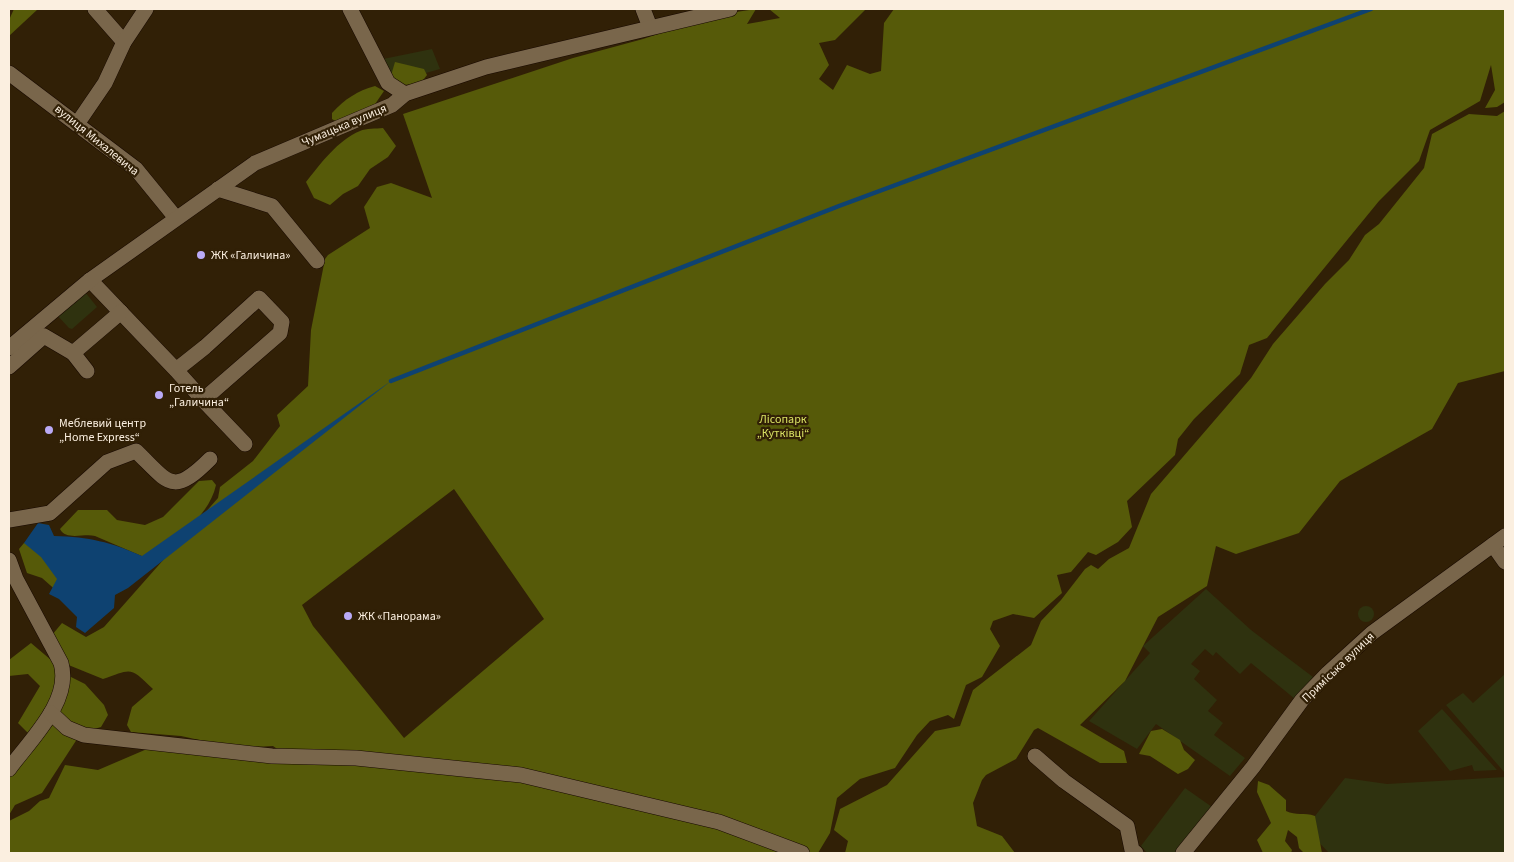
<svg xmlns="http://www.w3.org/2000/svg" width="1514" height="862" font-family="'Source Sans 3',sans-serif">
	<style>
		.green { fill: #2f320f }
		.forest { fill: #565a09; fill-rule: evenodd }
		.water { fill: #0e4271 }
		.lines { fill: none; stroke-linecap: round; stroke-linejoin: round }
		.stream { stroke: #0e4271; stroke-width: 4.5 }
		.minor-casing { stroke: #180900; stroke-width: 16 }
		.minor { stroke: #79664b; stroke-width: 15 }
		.poi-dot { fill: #baaaf6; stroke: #312006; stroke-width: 2 }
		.labels { text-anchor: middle; stroke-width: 4.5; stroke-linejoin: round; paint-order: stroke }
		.street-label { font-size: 12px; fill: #fbefe0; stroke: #312006 }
		.poi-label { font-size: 12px; fill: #fbefe0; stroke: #312006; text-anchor: start }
		.park-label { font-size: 12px; fill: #d9e163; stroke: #312006 }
	</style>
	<rect width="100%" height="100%" fill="#312006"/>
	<g class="green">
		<polygon points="432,49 440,69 394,82 383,59"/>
		<polygon points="85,292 97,307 72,329 69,328 57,315"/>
		<polygon points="1206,589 1251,630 1313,677 1295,699 1251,663 1240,674 1216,652 1213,656 1205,649 1191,664 1200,671 1194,679 1217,700 1208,711 1223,723 1214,735 1245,758 1230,776 1156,724 1137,749 1089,721 1150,653 1143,646"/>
		<circle cx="1366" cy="614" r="8"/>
		<polygon points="1505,674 1505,773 1446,705 1463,693 1473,703"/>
		<polygon points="1442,709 1497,770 1474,771 1472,765 1450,771 1418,731"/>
		<polygon points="1505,777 1505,853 1329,853 1312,835 1315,816 1345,778 1387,784"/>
		<polygon points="1185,788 1212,807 1177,853 1147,853 1141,846"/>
	</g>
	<g class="forest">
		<polygon points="14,9 38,9 9,36 9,20"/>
		<path d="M 756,9 L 747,24 L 780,18 L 769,9 L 866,9 L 835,40 L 819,43 L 829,65 L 819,79 L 833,90 L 847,65 L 870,74 L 881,71 L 884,23 L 894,9 L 1505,9 L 1505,102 L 1497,107 L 1485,108 L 1495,90 L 1491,65 L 1480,101 L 1430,130 L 1419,161 L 1379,201 L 1267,338 L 1249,345 L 1240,374 L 1194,419 L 1178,439 L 1175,455 L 1127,501 L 1132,527 L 1118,542 L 1096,555 L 1088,552 L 1071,572 L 1057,575 L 1062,593 L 1034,618 L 1013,614 L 993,621 L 990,629 L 1000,646 L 982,677 L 966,685 L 954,719 L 948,715 L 930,721 L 917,735 L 895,768 L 860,779 L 837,798 L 830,833 L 818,853 L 9,853 L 9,821 L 29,811 L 40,801 L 49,798 L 65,765 L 98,770 L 147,749 L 286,755 L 273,746 L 236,748 L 181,736 L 131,732 L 127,725 L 132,707 L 153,689 C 130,667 133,668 103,679 L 66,664 L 52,635 L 62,623 L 86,637 L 104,627 L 218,498 L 220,487 L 253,461 L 280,426 L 277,415 L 308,386 L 311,330 L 325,259 L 328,255 L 370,228 L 364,207 L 377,187 L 391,183 L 432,198 L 403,114 L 573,58 L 643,39 L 716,15 ZM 454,489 L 544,619 L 404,738 L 313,626 L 302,605 Z"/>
		<polygon points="395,62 424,69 427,75 420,84 401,85 390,79"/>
		<path d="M 375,86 L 384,91 L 371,110 L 337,122 L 332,119 L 332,113 C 345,99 357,91 375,86 Z"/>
		<polygon points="1505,111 1505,371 1458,383 1432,429 1340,481 1299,533 1236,554 1216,546 1207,586 1158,617 1125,681 1080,725 1124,751 1127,763 1100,763 1038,728 1034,730 1016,759 986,775 982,780 973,803 977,826 1002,836 1015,853 845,853 848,841 834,830 840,809 887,785 935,731 960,726 973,690 1031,645 1041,621 1061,600 1085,569 1091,565 1098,569 1109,559 1129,548 1151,494 1251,378 1273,344 1325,284 1349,260 1365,235 1379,224 1424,168 1432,134 1469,114 1497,116"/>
		<path d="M 383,128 L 396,146 L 388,157 L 370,169 L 358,186 L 343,194 L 330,205 L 314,198 L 306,182 C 320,164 338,140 360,131 C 366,128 376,129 383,128 Z"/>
		<path d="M 212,480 L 216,485 C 209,517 175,539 151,560 L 95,536 C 84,533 66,541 60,529 L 78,510 L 107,510 L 117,520 L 145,525 L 163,517 L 199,481 Z"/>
		<polygon points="24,543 32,544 65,576 59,593 42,578 27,573 19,549"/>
		<polygon points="31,643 71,677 85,684 104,705 108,715 101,727 81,733 42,793 15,805 9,815 9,778 38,743 18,723 40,686 28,674 9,676 9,660"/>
		<polygon points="1162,729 1180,740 1184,750 1195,760 1188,769 1178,774 1150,756 1139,754 1151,731"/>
		<path d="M 1258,781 L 1269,785 L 1286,800 L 1286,811 C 1296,816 1304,812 1315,816 L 1322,853 L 1304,853 L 1299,848 L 1297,837 L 1288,830 L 1285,841 L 1292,850 L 1291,853 L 1263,853 L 1257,840 L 1271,823 L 1257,792 Z"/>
	</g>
	<path class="water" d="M 391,381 L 128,588 L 115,595 L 114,608 L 85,633 L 76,627 L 77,617 L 59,599 L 49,594 L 57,579 L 41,557 L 24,543 L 38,523 L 49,525 L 54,536 C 90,537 110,542 142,556 Z"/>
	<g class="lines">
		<polyline class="stream" points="391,381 839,206 1371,9"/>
		<defs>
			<g id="minor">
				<polyline points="95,9 124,42"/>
				<polyline points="350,9 388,83 405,94"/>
				<polyline points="643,9 650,27"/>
				<polyline points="9,73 136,169 176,218"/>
				<polyline points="77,124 105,83 124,42 146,9"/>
				<polyline points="218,189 272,206 317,261"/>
				<polyline points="90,280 176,370 205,347 259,298 282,322 280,333 203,400 176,370"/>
				<polyline points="9,348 90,280 255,163 392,105 405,94 486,67 730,9"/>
				<polyline points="9,367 44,336 73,353"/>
				<polyline points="87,371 73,353 121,312"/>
				<polyline points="203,400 245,444"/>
				<path d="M 9,520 L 50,513 L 107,462 L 136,451 C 169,483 172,497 210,459"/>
				<polyline points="1493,545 1505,562"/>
				<path d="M 9,560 L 16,579 L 61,663 C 72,701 30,740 9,769"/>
				<polyline points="51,713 67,728 84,735 272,756 356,758 521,775 719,822 802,853"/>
				<polyline points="1035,756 1064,781 1127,826 1132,850 1136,853"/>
				<polyline points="1183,853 1253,767 1302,700 1328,673 1372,633 1505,536"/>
			</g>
		</defs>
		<use href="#minor" class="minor-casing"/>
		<use href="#minor" class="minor"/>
	</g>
	<g class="poi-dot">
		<circle cx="201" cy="255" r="5"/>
		<circle cx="159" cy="395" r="5"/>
		<circle cx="49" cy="430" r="5"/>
		<circle cx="348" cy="616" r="5"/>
	</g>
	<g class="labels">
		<g class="street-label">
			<text transform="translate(344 125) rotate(-23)" y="4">Чумацька вулиця</text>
			<text transform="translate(97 140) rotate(39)" y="4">вулиця Михалевича</text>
			<text transform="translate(1338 667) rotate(-44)" y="4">Приміська вулиця</text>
		</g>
		<g class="poi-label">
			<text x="211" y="259">ЖК «Галичина»</text>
			<text x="169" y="392">Готель<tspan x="169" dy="14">„Галичина“</tspan></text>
			<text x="59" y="427">Меблевий центр<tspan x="59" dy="14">„Home Express“</tspan></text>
			<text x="358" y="620">ЖК «Панорама»</text>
		</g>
		<g class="park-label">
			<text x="783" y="423">Лісопарк<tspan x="783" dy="14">„Кутківці“</tspan></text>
		</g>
	</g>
	<rect width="1514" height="862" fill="none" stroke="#fbefe0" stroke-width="20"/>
</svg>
